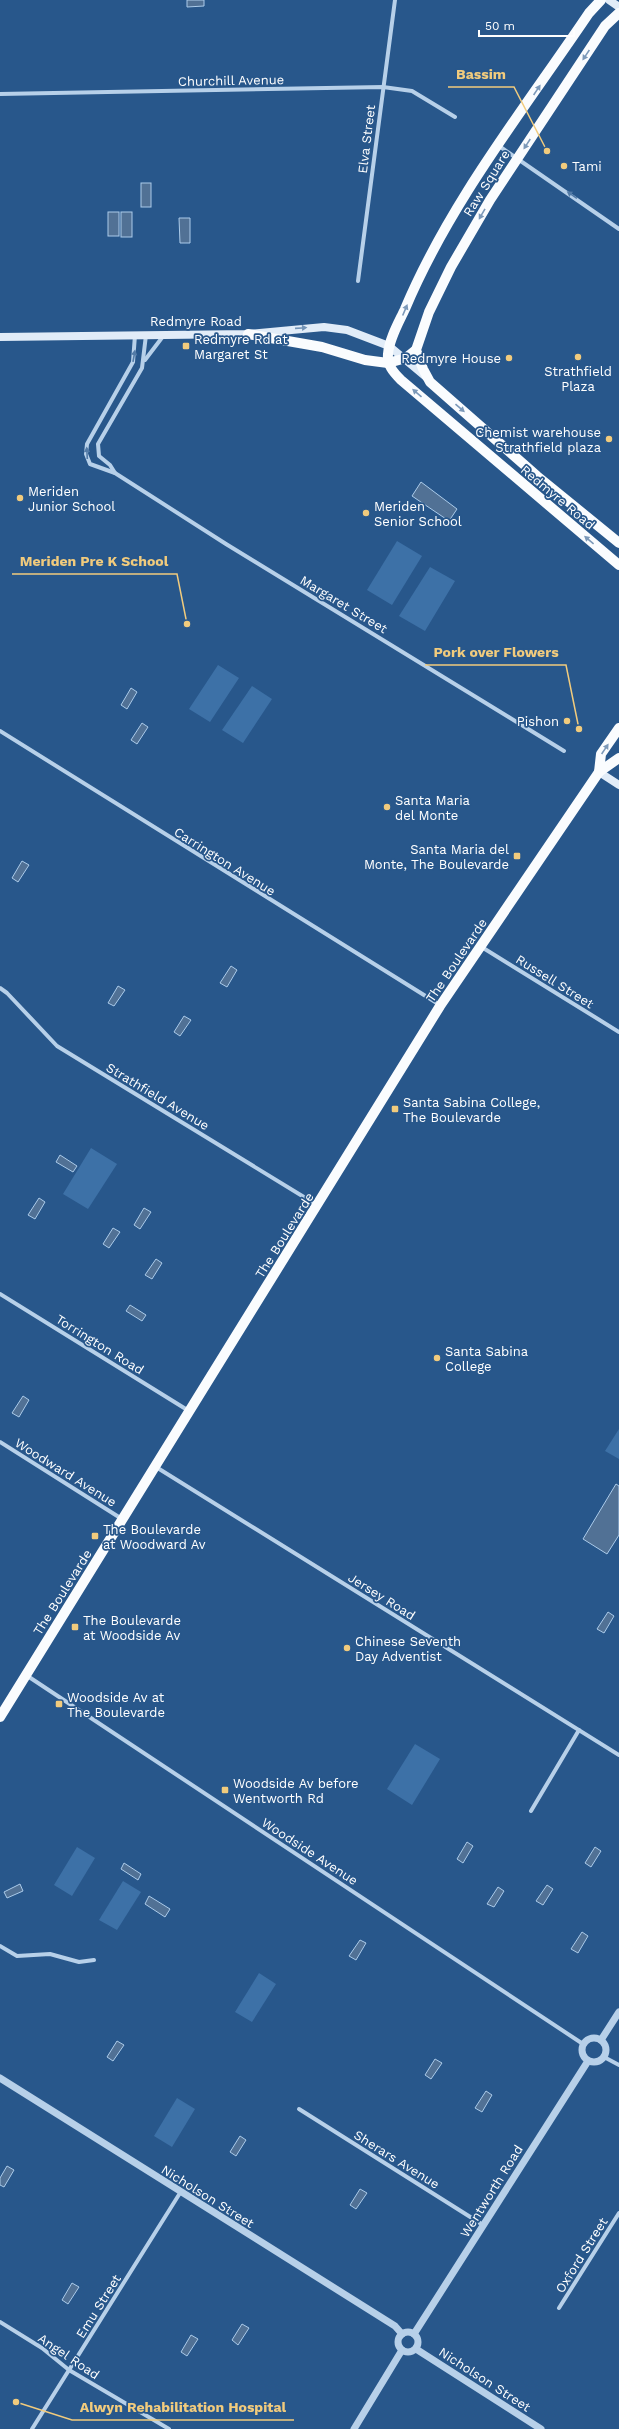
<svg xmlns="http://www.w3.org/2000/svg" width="619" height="2429" font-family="'Work Sans',sans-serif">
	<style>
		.green { fill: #3d71a7 }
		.water { fill: #517195; stroke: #abcbea }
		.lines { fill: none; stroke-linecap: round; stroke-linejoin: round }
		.minor { stroke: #b7d0e9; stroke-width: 4 }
		.tertiary { stroke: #b7d0e9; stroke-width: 7 }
		.secondary { stroke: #e1ecf8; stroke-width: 8 }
		.primary { stroke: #fafcfe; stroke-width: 10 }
		.oneway { fill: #7c99b9 }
		.oneway2 { fill: #537ba7 }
		.oneway3 { fill: #7293b7 }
		.poi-dot { fill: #f1cb7d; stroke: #28578b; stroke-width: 1.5 }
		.labels { text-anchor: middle; stroke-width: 3.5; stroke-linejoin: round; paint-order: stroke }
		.street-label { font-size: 13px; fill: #fff; stroke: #28578b }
		.poi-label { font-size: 13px; fill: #fff; stroke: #28578b; text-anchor: start }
		.leader { fill: none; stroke: #f1cb7d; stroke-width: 1.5 }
		.callout-dot { fill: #f1cb7d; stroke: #28578b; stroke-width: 1.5 }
		.callout-label { font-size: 14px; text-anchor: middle; font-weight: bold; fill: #f1cb7d; stroke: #28578b; stroke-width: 3.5; stroke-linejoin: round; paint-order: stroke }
	</style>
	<rect width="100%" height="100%" fill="#28578b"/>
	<g class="green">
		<polygon points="397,541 422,556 392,605 367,590"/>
		<polygon points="430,567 455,581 425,631 399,616"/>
		<polygon points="218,665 239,678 210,722 189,709"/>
		<polygon points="252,686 272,699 243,743 222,730"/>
		<polygon points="91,1148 117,1164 88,1209 63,1194"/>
		<polygon points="619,1429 619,1459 605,1451"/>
		<polygon points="415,1744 440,1759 412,1805 387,1789"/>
		<polygon points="77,1847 95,1858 72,1896 54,1885"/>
		<polygon points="123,1881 141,1892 117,1930 99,1920"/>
		<polygon points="259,1973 276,1984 252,2022 235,2012"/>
		<polygon points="177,2098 195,2109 172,2147 154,2136"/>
	</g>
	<g class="water">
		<polygon points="187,0 204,0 204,6 187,7"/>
		<rect x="141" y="183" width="10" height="24"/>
		<rect x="108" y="212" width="11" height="24"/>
		<rect x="121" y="212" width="11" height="25"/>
		<polygon points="179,218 190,218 190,243 180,243"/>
		<polygon points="421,482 457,509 449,521 412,496"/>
		<polygon points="131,688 137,692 127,709 121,705"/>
		<polygon points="142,723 148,727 137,744 131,740"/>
		<polygon points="22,861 29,865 18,882 12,878"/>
		<polygon points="231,966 237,970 227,987 220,983"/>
		<polygon points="118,986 125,990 114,1006 108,1003"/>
		<polygon points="184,1016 191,1020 180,1036 174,1032"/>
		<polygon points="60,1155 77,1166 73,1172 56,1162"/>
		<polygon points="39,1198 45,1202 35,1219 28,1215"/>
		<polygon points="144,1208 151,1212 140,1229 134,1225"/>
		<polygon points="113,1228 120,1232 109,1248 103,1244"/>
		<polygon points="156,1259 162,1263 152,1279 145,1275"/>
		<polygon points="130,1305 146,1315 142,1321 126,1311"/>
		<polygon points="23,1396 29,1400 19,1417 12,1413"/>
		<polygon points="616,1484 619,1486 619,1535 607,1554 583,1539"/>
		<polygon points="608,1612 614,1616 604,1633 597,1629"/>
		<polygon points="467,1842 473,1846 463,1863 457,1859"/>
		<polygon points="595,1847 601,1851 591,1867 585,1863"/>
		<polygon points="124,1863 141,1874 138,1880 121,1869"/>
		<polygon points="20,1884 23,1891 7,1898 4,1892"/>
		<polygon points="547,1885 553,1889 543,1905 536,1901"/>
		<polygon points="498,1887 504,1891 494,1907 487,1904"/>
		<polygon points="149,1896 170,1909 165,1917 145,1904"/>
		<polygon points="582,1932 588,1936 578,1953 571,1949"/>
		<polygon points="360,1940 366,1943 356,1960 349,1956"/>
		<polygon points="117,2041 124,2045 113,2061 107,2057"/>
		<polygon points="435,2059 442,2063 431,2079 425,2075"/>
		<polygon points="486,2091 492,2095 482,2112 475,2108"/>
		<polygon points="240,2136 246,2140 236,2156 230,2152"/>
		<polygon points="7,2166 14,2170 4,2187 0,2185 0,2178"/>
		<polygon points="360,2189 367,2193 356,2209 350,2205"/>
		<polygon points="72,2283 79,2287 68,2304 62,2300"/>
		<polygon points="242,2324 249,2328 238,2345 232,2340"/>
		<polygon points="191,2335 198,2339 187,2356 181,2352"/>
	</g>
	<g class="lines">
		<g class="minor">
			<polyline points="0,94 383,87 412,91 455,117"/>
			<polyline points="499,146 619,229"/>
			<polyline points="358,281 395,0"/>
			<polyline points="135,335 133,362 87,444 86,454 90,464 115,473 226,544 564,751"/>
			<polyline points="145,360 164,335"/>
			<polyline points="115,473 110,465 99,456 98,444 142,368 146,335"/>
			<polyline points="0,731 440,1005"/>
			<polyline points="480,946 619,1032"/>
			<polyline points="0,988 7,993 57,1046 317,1205"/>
			<polyline points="0,1294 189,1411"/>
			<polyline points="0,1442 122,1519"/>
			<polyline points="156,1467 619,1755"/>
			<polyline points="26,1675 583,2044"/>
			<polyline points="531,1811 579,1730"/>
			<polyline points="0,1946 17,1956 50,1954 79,1962 94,1960"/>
			<polyline points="604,2057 619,2065"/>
			<polyline points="299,2109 483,2225"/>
			<polyline points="559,2308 619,2213"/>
			<polyline points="0,2322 42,2348 69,2370 169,2429"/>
			<polyline points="32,2429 180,2193"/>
		</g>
		<g class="tertiary">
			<circle cx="594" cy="2050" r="12"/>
			<polyline points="601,2040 619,2012"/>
			<polyline points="0,2078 395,2326 402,2334"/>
			<circle cx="408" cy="2342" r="10"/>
			<polyline points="414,2334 588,2061"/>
			<polyline points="416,2349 541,2429"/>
			<polyline points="354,2429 402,2350"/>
		</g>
		<g class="secondary">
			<polyline points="609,0 619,7"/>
			<polyline points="0,337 248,334 324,327 347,330 389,346 426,377"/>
			<polyline points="599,772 619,785"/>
		</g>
		<g class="primary">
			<path d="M 601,0 L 589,13 C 525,108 450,202 405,309 C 399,322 389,339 388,354 C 387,365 393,372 401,380 L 619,565"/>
			<polyline points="619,13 605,26 490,200 451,267 429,312 416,350 423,369 430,382 537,476 619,543"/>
			<polyline points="248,334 322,347 365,360 388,363 406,358 416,350"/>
			<polyline points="599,772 601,754 619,728"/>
			<polyline points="0,1717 440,1006 599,772 619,758"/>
		</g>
	</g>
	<defs><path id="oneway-solid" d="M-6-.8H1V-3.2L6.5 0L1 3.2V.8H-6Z"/></defs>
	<g class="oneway">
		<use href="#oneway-solid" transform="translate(586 55) rotate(124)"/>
		<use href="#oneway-solid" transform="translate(537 90) rotate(-56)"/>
		<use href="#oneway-solid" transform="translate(527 144) rotate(123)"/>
		<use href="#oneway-solid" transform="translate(482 214) rotate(120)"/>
		<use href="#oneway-solid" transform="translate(405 310) rotate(-67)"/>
		<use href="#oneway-solid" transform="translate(417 393) rotate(-139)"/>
		<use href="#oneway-solid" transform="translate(460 408) rotate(41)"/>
		<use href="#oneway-solid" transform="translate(589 540) rotate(-140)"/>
		<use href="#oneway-solid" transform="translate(605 749) rotate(-56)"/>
	</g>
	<g class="oneway2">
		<use href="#oneway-solid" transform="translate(572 195) rotate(-145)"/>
		<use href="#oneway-solid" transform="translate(134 356) rotate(-80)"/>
		<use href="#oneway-solid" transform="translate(87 453) rotate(-93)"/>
	</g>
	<use class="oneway3" href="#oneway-solid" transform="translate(301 328) rotate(-4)"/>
	<g class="poi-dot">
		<circle cx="564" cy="166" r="4"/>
		<rect x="182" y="342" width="8" height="8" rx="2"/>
		<circle cx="578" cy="357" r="4"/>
		<circle cx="509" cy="358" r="4"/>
		<circle cx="609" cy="439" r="4"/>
		<circle cx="20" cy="498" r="4"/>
		<circle cx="366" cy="513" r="4"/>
		<circle cx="567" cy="721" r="4"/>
		<circle cx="387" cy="807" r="4"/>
		<rect x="513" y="852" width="8" height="8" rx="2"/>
		<rect x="391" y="1105" width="8" height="8" rx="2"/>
		<circle cx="437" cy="1358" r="4"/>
		<rect x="91" y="1532" width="8" height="8" rx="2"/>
		<rect x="71" y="1623" width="8" height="8" rx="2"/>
		<circle cx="347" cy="1648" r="4"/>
		<rect x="55" y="1700" width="8" height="8" rx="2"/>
		<rect x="221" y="1786" width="8" height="8" rx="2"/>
	</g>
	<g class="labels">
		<g class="street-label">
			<text transform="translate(231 80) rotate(-1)" y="5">Churchill Avenue</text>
			<text transform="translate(366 139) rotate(-83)" y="5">Elva Street</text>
			<text transform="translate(486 183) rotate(-58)" y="5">Raw Square</text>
			<text x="196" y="326">Redmyre Road</text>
			<text transform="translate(558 497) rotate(40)" y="5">Redmyre Road</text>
			<text transform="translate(344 604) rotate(31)" y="5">Margaret Street</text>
			<text transform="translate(225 861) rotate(32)" y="5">Carrington Avenue</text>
			<text transform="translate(456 960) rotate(-56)" y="5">The Boulevarde</text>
			<text transform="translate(555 981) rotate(32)" y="5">Russell Street</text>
			<text transform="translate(158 1096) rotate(31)" y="5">Strathfield Avenue</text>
			<text transform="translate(284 1235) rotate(-58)" y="5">The Boulevarde</text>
			<text transform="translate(100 1344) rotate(32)" y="5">Torrington Road</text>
			<text transform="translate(66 1472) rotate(32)" y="5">Woodward Avenue</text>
			<text transform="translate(62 1592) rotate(-58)" y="5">The Boulevarde</text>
			<text transform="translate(382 1596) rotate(32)" y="5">Jersey Road</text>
			<text transform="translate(310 1851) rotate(33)" y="5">Woodside Avenue</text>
			<text transform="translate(397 2159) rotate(32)" y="5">Sherars Avenue</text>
			<text transform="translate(491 2191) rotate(-58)" y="5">Wentworth Road</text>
			<text transform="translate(208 2196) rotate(32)" y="5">Nicholson Street</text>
			<text transform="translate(581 2255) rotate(-58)" y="5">Oxford Street</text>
			<text transform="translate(98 2306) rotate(-58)" y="5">Emu Street</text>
			<text transform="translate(69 2356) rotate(34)" y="5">Angel Road</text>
			<text transform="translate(485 2379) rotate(33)" y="5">Nicholson Street</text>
		</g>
		<g class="poi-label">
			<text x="572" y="171">Tami</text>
			<text x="194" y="344">Redmyre Rd at<tspan x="194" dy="15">Margaret St</tspan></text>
			<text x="501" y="363" text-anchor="end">Redmyre House</text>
			<text x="578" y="376" text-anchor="middle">Strathfield<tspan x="578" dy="15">Plaza</tspan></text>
			<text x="601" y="437" text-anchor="end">Chemist warehouse<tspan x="601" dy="15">Strathfield plaza</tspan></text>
			<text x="28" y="496">Meriden<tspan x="28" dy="15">Junior School</tspan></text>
			<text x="374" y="511">Meriden<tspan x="374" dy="15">Senior School</tspan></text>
			<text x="559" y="726" text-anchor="end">Pishon</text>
			<text x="395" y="805">Santa Maria<tspan x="395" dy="15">del Monte</tspan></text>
			<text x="509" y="854" text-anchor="end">Santa Maria del<tspan x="509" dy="15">Monte, The Boulevarde</tspan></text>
			<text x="403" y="1107">Santa Sabina College,<tspan x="403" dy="15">The Boulevarde</tspan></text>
			<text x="445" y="1356">Santa Sabina<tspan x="445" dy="15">College</tspan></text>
			<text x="103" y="1534">The Boulevarde<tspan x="103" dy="15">at Woodward Av</tspan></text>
			<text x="83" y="1625">The Boulevarde<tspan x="83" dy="15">at Woodside Av</tspan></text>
			<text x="355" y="1646">Chinese Seventh<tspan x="355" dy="15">Day Adventist</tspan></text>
			<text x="67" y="1702">Woodside Av at<tspan x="67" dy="15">The Boulevarde</tspan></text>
			<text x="233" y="1788">Woodside Av before<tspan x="233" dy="15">Wentworth Rd</tspan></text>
		</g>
	</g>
	<path class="leader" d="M547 151L514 87H448M187 624L177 574H12M579 729L566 665H425M16 2402L72 2420H294"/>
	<g class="callout-dot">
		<circle cx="547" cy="151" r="4"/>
		<circle cx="187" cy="624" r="4"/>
		<circle cx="579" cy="729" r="4"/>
		<circle cx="16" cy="2402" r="4"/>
	</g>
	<g class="callout-label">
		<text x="481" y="79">Bassim</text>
		<text x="94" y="566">Meriden Pre K School</text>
		<text x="496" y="657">Pork over Flowers</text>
		<text x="183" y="2412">Alwyn Rehabilitation Hospital</text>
	</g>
	<path d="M479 30v6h95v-6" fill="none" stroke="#ffffff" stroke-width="2"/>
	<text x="485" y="30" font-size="12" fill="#ffffff" stroke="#28578b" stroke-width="3" paint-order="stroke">50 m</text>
</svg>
